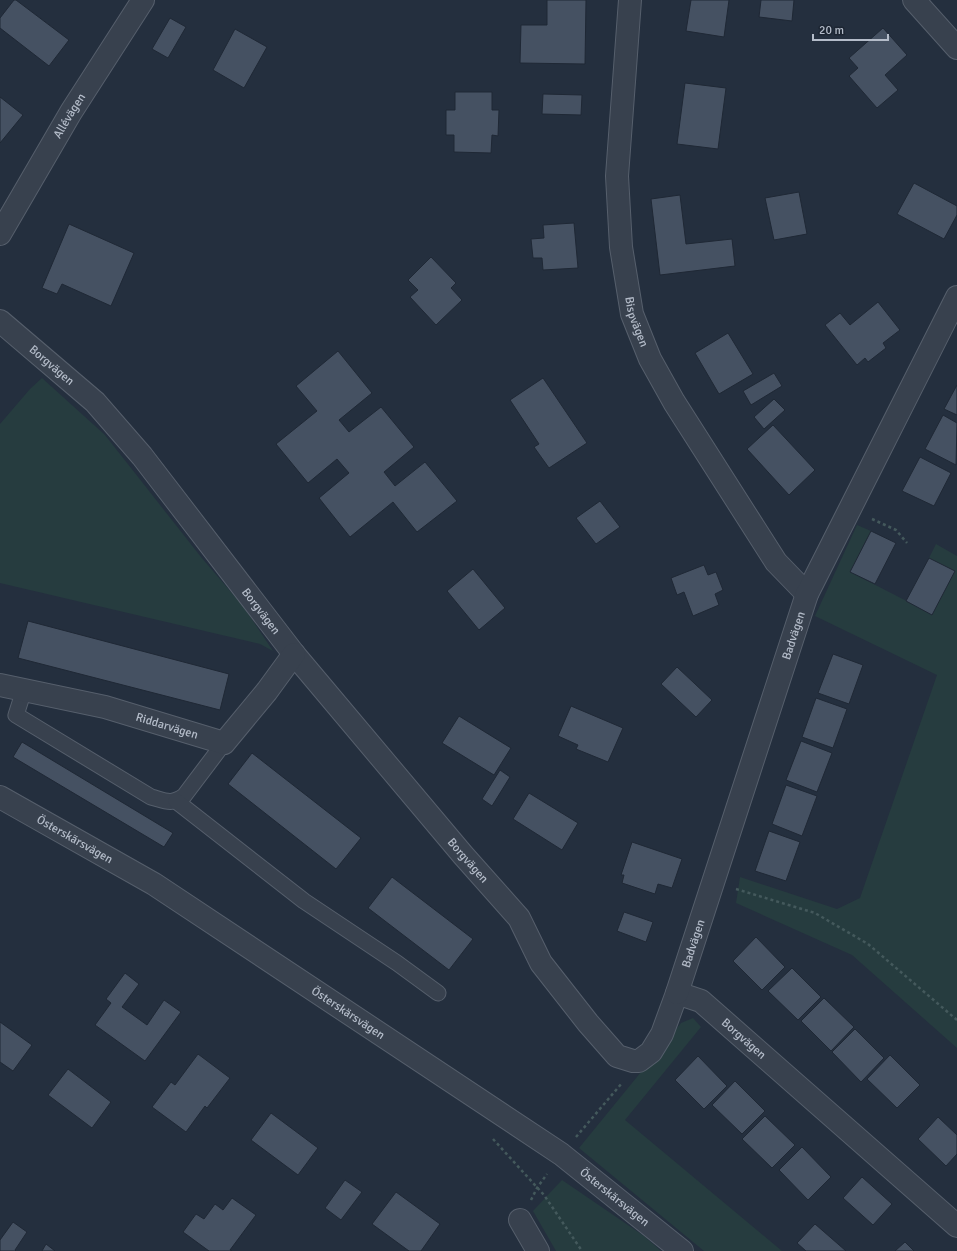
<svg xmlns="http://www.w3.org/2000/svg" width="957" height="1251" font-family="Signika,sans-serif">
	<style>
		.green { fill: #263c3f }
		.building { fill: #455162; stroke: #1f2835 }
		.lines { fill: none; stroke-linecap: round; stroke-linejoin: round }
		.service-casing { stroke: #565f6c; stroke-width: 17 }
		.minor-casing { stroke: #565f6c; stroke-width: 24 }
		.path { stroke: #44595c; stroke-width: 2.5; stroke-dasharray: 3 3; stroke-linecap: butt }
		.service { stroke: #38414e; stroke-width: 15 }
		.minor { stroke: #38414e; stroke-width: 22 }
		.labels { text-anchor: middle; stroke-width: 3.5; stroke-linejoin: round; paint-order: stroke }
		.street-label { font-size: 12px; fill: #b4bcc9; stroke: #1d2633 }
	</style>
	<rect width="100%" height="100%" fill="#242f3e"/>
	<g class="green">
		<polygon points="42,378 105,435 201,557 243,606 273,651 260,644 0,583 0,424 30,389"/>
		<polygon points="857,525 871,531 850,572 932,614 955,571 929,558 936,544 957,556 957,1048 852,955 736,903 740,877 837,909 860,898 937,675 815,616"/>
		<polygon points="693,1018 701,1027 625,1120 782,1251 704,1251 579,1148 681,1023"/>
		<polygon points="562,1180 644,1236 661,1251 556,1251 533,1211"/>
	</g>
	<g class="building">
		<polygon points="14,0 16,0 69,40 49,66 0,28 0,18"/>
		<polygon points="547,0 586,0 585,64 520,63 521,25 547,25"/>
		<polygon points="691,0 729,0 724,37 686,31"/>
		<polygon points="761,0 794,0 792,21 759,17"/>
		<polygon points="170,18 186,27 168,58 152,49"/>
		<polygon points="883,28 907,55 885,75 898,90 877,108 849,76 858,68 849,58"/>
		<polygon points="235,29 267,47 244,88 213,70"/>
		<polygon points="685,83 726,88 718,149 677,144"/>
		<polygon points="455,92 492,92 492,110 499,110 498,136 492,135 491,153 454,152 454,135 446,135 446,110 455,110"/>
		<polygon points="543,94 582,95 581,115 542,114"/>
		<polygon points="0,97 23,115 0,143"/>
		<polygon points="914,183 957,206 957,215 944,239 897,214"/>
		<polygon points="799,192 807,234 774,240 765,198"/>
		<polygon points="680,195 686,244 732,239 735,266 660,275 651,199"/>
		<polygon points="574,223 578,268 543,270 542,258 533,258 531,239 544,238 543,225"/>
		<polygon points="69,224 134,253 111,306 62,284 57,294 42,288"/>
		<polygon points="431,257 456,283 451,288 462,300 436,325 410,297 418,290 408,280"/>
		<polygon points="878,302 900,330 883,343 886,348 868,362 865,358 857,365 825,325 840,313 850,325"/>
		<polygon points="728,333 753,374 719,394 695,353"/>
		<polygon points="338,351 372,393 339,420 349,432 381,407 414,447 384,472 395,486 425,462 457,501 417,532 393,502 350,537 319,498 349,473 337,459 308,483 276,444 317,411 296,386"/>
		<polygon points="774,373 782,386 751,405 743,391"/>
		<polygon points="543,378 587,443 549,468 534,447 539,444 510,400"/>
		<polygon points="957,385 957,415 944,409"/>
		<polygon points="774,399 785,410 764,429 754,417"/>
		<polygon points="943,415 957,423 956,465 925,449"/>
		<polygon points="773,425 815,470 789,495 747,449"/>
		<polygon points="920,457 951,473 934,506 902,491"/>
		<polygon points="600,501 620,527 596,544 576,518"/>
		<polygon points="871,531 896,543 875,584 850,572"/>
		<polygon points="929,558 955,571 932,615 906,601"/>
		<polygon points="704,565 708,575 716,572 723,590 715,594 719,605 693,616 684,592 677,595 671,578"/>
		<polygon points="473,569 505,608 479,630 447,591"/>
		<polygon points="28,621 229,674 220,710 18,658"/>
		<polygon points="833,654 863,665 849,704 818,693"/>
		<polygon points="677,667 712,700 696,717 661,684"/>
		<polygon points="816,698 847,709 833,748 802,737"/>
		<polygon points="571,706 623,728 608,762 576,749 578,745 558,736"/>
		<polygon points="459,716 511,748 494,775 442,743"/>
		<polygon points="801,741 832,753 817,792 786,780"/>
		<polygon points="22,742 173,833 164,847 13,757"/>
		<polygon points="252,753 361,838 336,869 228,784"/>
		<polygon points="500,770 510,777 492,806 482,799"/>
		<polygon points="786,785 817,796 802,836 772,824"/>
		<polygon points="529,793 578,823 562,850 513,819"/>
		<polygon points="769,831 800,842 786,881 755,871"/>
		<polygon points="632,842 682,859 672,888 658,884 655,894 622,883 624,875 621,875"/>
		<polygon points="392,877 473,939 449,970 368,908"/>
		<polygon points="624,912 653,922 646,942 617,931"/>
		<polygon points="756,937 785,967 762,990 733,961"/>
		<polygon points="792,968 821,997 798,1020 768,991"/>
		<polygon points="125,973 139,984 122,1007 147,1025 164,1000 181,1012 145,1061 95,1025 111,1003 106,999"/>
		<polygon points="824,998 854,1027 831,1051 801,1021"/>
		<polygon points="0,1022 32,1045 13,1071 0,1062"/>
		<polygon points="855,1029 884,1058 861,1082 832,1052"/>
		<polygon points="198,1054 230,1078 207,1108 205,1106 186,1132 152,1107 171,1082 175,1085"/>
		<polygon points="890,1055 920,1085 897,1108 867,1079"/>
		<polygon points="698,1056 727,1086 704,1109 675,1080"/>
		<polygon points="68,1069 111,1102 92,1128 48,1095"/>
		<polygon points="735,1081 765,1111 742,1134 712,1105"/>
		<polygon points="271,1113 318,1148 298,1175 251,1140"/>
		<polygon points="765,1116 795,1145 772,1168 742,1139"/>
		<polygon points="938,1117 957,1135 957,1154 946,1166 918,1139"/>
		<polygon points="802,1147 831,1177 808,1200 779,1170"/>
		<polygon points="862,1177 892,1204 873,1225 843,1198"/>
		<polygon points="345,1180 362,1192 341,1220 325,1208"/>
		<polygon points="396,1192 440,1224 421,1251 409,1251 372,1224"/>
		<polygon points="232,1198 256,1215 230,1250 232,1251 209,1251 183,1232 196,1214 204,1219 215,1204 223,1210"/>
		<polygon points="13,1222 27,1232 15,1250 16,1251 0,1251 0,1240"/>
		<polygon points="815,1224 846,1251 806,1251 797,1243"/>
		<polygon points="905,1242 914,1251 895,1251"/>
		<polygon points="46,1244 55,1251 42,1251"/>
	</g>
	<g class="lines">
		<defs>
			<g id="service">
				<path d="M 24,690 L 16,715 L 151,797 C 166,801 171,805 184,796 L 224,743"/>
				<polyline points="176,801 304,901 397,963 438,993"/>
			</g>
			<g id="minor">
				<path id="s1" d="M 630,0 L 617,176 L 621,247 L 632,314 L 650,359 L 674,402 L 776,562 L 807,594"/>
				<polyline points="914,0 957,48"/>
				<path id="s2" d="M 0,234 L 71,112 L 143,0"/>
				<path id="s3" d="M 0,321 L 95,402 L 142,456 L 294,654 L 463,855 L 519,918 L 541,963 L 588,1023 L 617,1056 L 633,1061 L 639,1061 L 651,1052 L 662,1034 L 677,993 L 701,1001 L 957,1226"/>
				<path id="s4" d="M 0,685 L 105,707 L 224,743 L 267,691 L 294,654"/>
				<path id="s5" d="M 0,797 L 154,884 L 561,1154 L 682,1251"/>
				<path id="s6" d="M 677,993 L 807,594 L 957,297"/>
				<polyline points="520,1220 538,1251"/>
			</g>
		</defs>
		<use href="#service" class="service-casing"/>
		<use href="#minor" class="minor-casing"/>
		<g class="path">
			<polyline points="872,519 896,530 907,543"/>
			<polyline points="736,889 815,913 868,944 957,1020"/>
			<polyline points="576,1137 622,1083"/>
			<polyline points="493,1139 544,1195 582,1251"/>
			<polyline points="531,1200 537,1188 547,1174"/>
		</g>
		<use href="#service" class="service"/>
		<use href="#minor" class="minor"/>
	</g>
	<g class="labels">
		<g class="street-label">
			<text dy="4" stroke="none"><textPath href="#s2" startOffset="137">Allévägen</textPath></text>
			<text dy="4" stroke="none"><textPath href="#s1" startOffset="324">Bispvägen</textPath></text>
			<text dy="4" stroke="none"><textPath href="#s3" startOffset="68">Borgvägen</textPath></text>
			<text dy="4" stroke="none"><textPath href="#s3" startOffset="392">Borgvägen</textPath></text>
			<text dy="4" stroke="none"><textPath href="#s6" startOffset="376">Badvägen</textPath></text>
			<text dy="4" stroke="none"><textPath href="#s4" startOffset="172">Riddarvägen</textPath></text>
			<text dy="4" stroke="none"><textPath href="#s5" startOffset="86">Österskärsvägen</textPath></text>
			<text dy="4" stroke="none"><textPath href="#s3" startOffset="716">Borgvägen</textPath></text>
			<text dy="4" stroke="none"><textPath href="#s6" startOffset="52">Badvägen</textPath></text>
			<text dy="4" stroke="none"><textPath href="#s5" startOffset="410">Österskärsvägen</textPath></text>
			<text dy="4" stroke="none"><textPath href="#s3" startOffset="1148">Borgvägen</textPath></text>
			<text dy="4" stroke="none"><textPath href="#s5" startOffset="734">Österskärsvägen</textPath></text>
		</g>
	</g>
	<path d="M813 34v6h75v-6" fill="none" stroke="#b4bcc9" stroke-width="2"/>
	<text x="819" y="34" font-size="12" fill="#b4bcc9" stroke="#1d2633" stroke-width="3" paint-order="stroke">20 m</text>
</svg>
